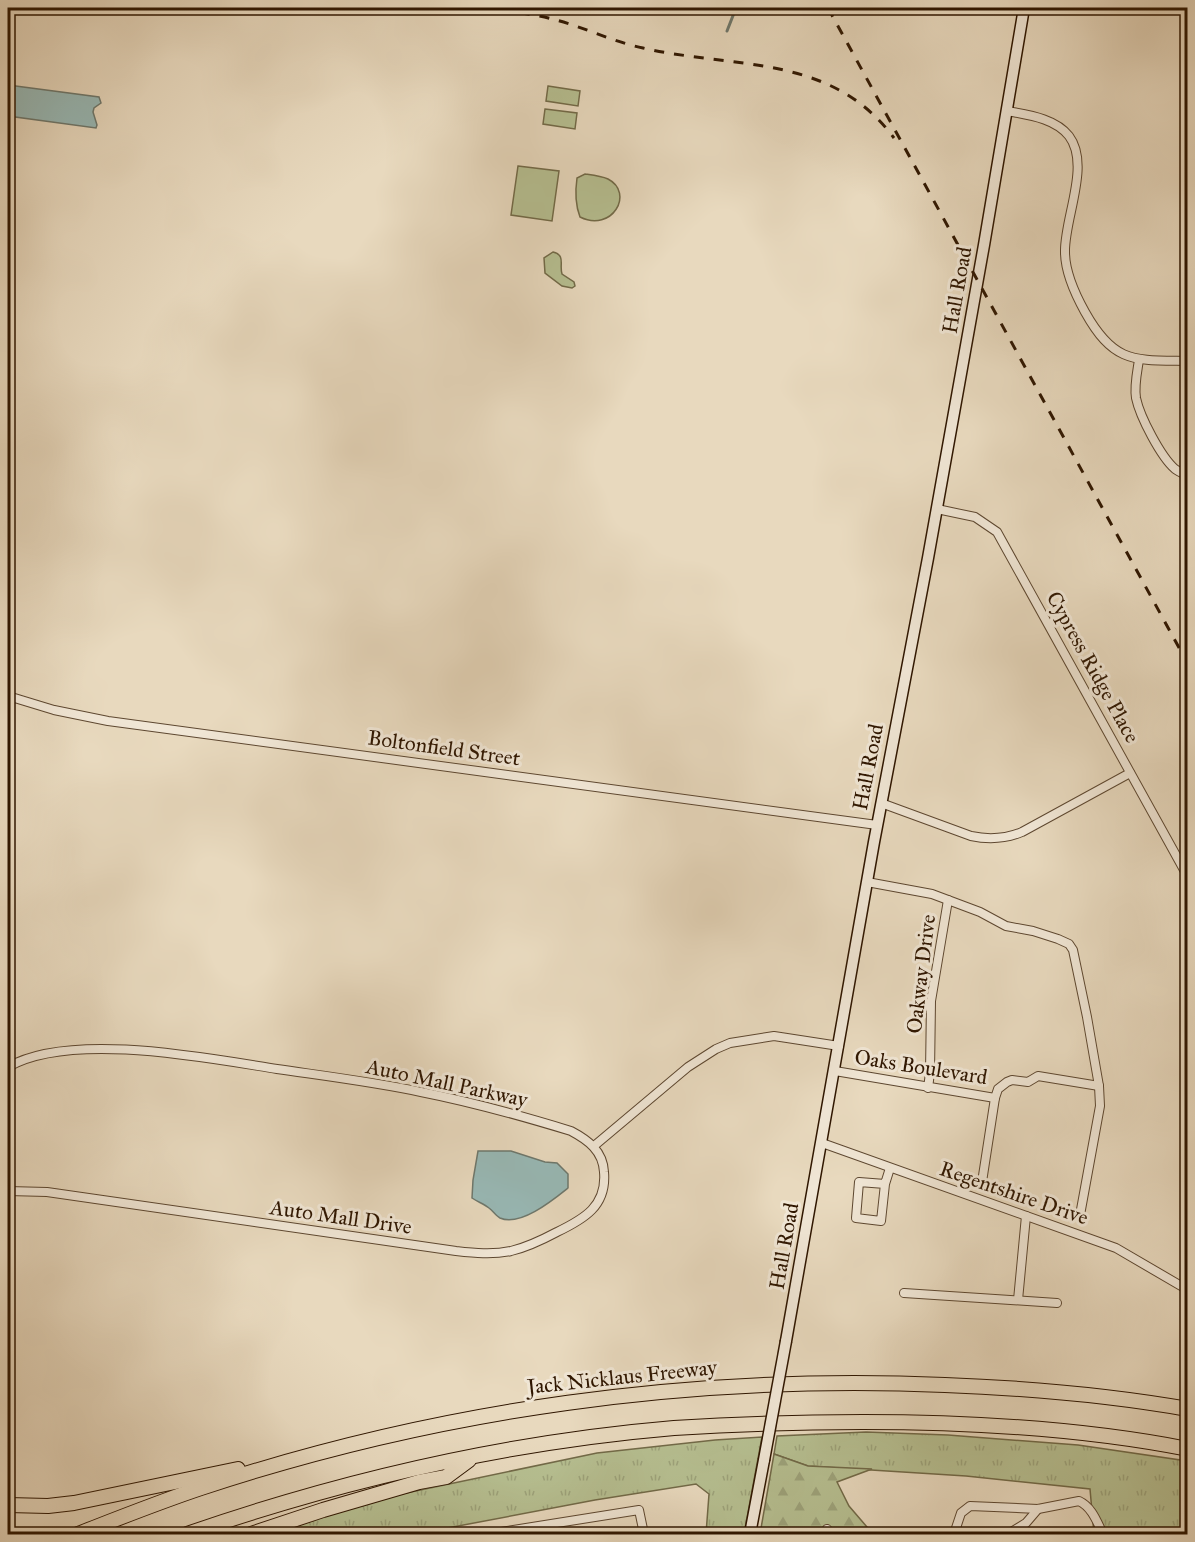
<svg xmlns="http://www.w3.org/2000/svg" width="1195" height="1542" font-family="'IM FELL Great Primer',serif">
	<style>
		.grass { fill: url(#grass-tufts); stroke: #726a48; stroke-width: 1.5 }
		.forest { fill: url(#forest-firs); stroke: #726a48; stroke-width: 1.5 }
		.park { fill: #b6bf91; stroke: #726a48; stroke-width: 1.5 }
		.water { fill: #98b9b6; stroke: #6e786d; stroke-width: 1.5 }
		.lines { fill: none; stroke-linecap: round; stroke-linejoin: round }
		.stream { stroke: #6e786d; stroke-width: 3 }
		.minor-casing { stroke: #5d4730; stroke-width: 10 }
		.secondary-casing { stroke: #2f1600; stroke-width: 13 }
		.motorway-casing { stroke: #2f1600; stroke-width: 16 }
		.minor { stroke: #f0e6d5; stroke-width: 8 }
		.secondary { stroke: #f0e6d5; stroke-width: 10 }
		.motorway { stroke: #e8d9be; stroke-width: 14 }
		.rail { stroke: #2f1600; stroke-width: 3; stroke-dasharray: 10 10; stroke-linecap: butt }
		.secondary-bridge-casing { stroke: #2f1600; stroke-width: 13; stroke-linecap: butt }
		.secondary-bridge { stroke: #f0e6d5; stroke-width: 10 }
		.labels { text-anchor: middle; stroke-width: 6; stroke-linejoin: round; paint-order: stroke }
		.street-label { font-size: 21px; fill: #2f1600; stroke: #f0e6d5 }
	</style>
	<defs>
		<pattern id="grass-tufts" width="24" height="20" patternUnits="userSpaceOnUse" patternTransform="scale(1.5)"><rect width="24" height="20" fill="#b6bf91"/><path d="M3 7l-1-3M5 7V3M7 7l1-3M15 17l-1-3M17 17v-4M19 17l1-3" fill="none" stroke="#9da37b"/></pattern>
		<pattern id="forest-firs" width="22" height="20" patternUnits="userSpaceOnUse" patternTransform="scale(1.5)"><rect width="22" height="20" fill="#b6bf91"/><path d="M5 1l3.5 6h-7zM16 11l3.5 6h-7z" fill="#9da37b"/></pattern>
	</defs>
	<rect width="100%" height="100%" fill="#e8d9be"/>
	<filter id="stains"><feTurbulence type="fractalNoise" baseFrequency=".00333" numOctaves="4"/><feColorMatrix values="0 0 0 0 .2 0 0 0 0 .09 0 0 0 0 .02 0 0 0 .5 -.17"/></filter>
	<radialGradient id="worn" r=".72"><stop offset=".6" stop-color="#630" stop-opacity="0"/><stop offset="1" stop-color="#630" stop-opacity=".3"/></radialGradient>
	<g class="grass">
		<polygon points="866,1432 948,1435 1078,1445 1187,1461 1187,1534 1094,1534 1090,1489 966,1476 808,1466 774,1454 777,1436"/>
		<polygon points="762,1437 744,1534 706,1534 709,1494 696,1484 595,1500 416,1534 267,1534 363,1502 597,1453 715,1440"/>
	</g>
	<g class="forest">
		<polygon points="774,1454 808,1466 872,1469 837,1482 849,1506 873,1534 760,1534"/>
		<polygon points="593,1528 594,1534 560,1534 561,1531"/>
	</g>
	<g class="park">
		<polygon points="548,86 580,91 578,106 546,101"/>
		<polygon points="545,109 577,113 575,129 543,124"/>
		<polygon points="518,166 559,171 552,221 511,215"/>
		<path d="M 585,174 C 592,175 601,176 608,179 C 635,193 612,233 580,217 C 575,204 575,192 577,178 Z"/>
		<path d="M 553,252 C 566,255 559,265 562,274 L 574,282 L 575,286 L 572,288 L 562,286 L 545,273 L 544,258 Z"/>
	</g>
	<g class="water">
		<polygon points="8,85 99,97 101,103 94,108 93,112 97,125 96,128 8,116"/>
		<path d="M 478,1151 L 511,1151 L 545,1162 L 557,1163 L 568,1174 L 568,1188 C 553,1200 520,1227 500,1218 C 496,1216 493,1211 489,1208 C 484,1204 478,1202 472,1198 L 473,1180 Z"/>
	</g>
	<g class="lines">
		<polyline class="stream" points="727,31 736,8"/>
		<defs>
			<g id="minor">
				<path d="M 1007,111 C 1028,115 1055,118 1069,136 C 1091,165 1064,219 1065,252 C 1065,273 1075,294 1085,312 C 1114,364 1134,360 1188,361"/>
				<path d="M 1139,360 C 1137,373 1134,386 1136,398 C 1140,417 1161,457 1175,469 C 1179,472 1184,474 1188,476"/>
				<polyline points="937,509 975,517 997,532 1188,877"/>
				<polyline points="8,696 54,710 108,721 877,825"/>
				<path d="M 881,803 L 971,836 C 990,840 1005,839 1022,832 L 1130,773"/>
				<polyline points="867,882 932,894 980,912 1006,926 1033,931 1058,939 1069,944 1073,950 1087,1017 1099,1086 1100,1106 1080,1215"/>
				<path d="M 8,1067 C 70,1031 207,1058 277,1069 C 325,1076 374,1082 421,1092 C 472,1102 522,1116 571,1131 C 588,1140 603,1151 604,1172 C 607,1206 584,1219 557,1232 C 542,1240 528,1247 511,1251 C 492,1255 474,1253 456,1251 L 47,1192 L 8,1191"/>
				<polyline points="835,1071 995,1098"/>
				<polyline points="928,1088 930,1073 931,1001 948,900"/>
				<polyline points="822,1143 1116,1248 1188,1290"/>
				<polyline points="594,1146 688,1067 716,1049 730,1043 774,1036 839,1046"/>
				<polyline points="982,1182 995,1098 998,1089 1007,1082 1012,1080 1028,1082 1038,1076 1099,1086"/>
				<polyline points="885,1184 859,1182 856,1218 881,1221 885,1184 890,1168"/>
				<polyline points="904,1293 1057,1303"/>
				<polyline points="1018,1300 1026,1216"/>
				<polyline points="488,1534 639,1510 644,1534"/>
				<polyline points="826,1534 827,1529"/>
				<path d="M 954,1534 L 961,1513 L 970,1506 L 1038,1509 L 1079,1501 C 1092,1507 1097,1522 1103,1534"/>
				<polyline points="1008,1534 1026,1523 1038,1509"/>
			</g>
			<g id="secondary">
				<polyline points="786,1341 874,842 928,558 984,245 1024,8"/>
				<polyline points="750,1534 764,1460"/>
			</g>
			<g id="motorway">
				<polyline points="8,1505 48,1506 74,1503 238,1469"/>
				<path d="M 78,1534 C 119,1518 159,1502 201,1488 C 440,1409 693,1374 945,1385 C 1026,1388 1108,1395 1188,1409"/>
				<path d="M 187,1534 C 343,1480 508,1442 674,1428 C 737,1424 800,1422 863,1422 C 971,1422 1081,1428 1188,1449"/>
				<polyline points="251,1534 323,1510 419,1482 446,1477 469,1460"/>
			</g>
		</defs>
		<use href="#minor" class="minor-casing"/>
		<use href="#secondary" class="secondary-casing"/>
		<use href="#motorway" class="motorway-casing"/>
		<use href="#minor" class="minor"/>
		<use href="#secondary" class="secondary"/>
		<use href="#motorway" class="motorway"/>
		<g class="rail">
			<path d="M 480,8 C 505,11 532,13 556,20 C 586,28 614,42 643,48 C 734,69 831,53 894,138"/>
			<polyline points="828,8 1188,664"/>
		</g>
		<defs>
			<polyline id="secondary-bridge" points="764,1460 786,1341"/>
		</defs>
		<use href="#secondary-bridge" class="secondary-bridge-casing"/>
		<use href="#secondary-bridge" class="secondary-bridge"/>
	</g>
	<g class="labels">
		<g class="street-label">
			<text transform="translate(957 290) rotate(-80)" y="7">Hall Road</text>
			<text transform="translate(1093 667) rotate(61)" y="7">Cypress Ridge Place</text>
			<text transform="translate(444 748) rotate(8)" y="7">Boltonfield Street</text>
			<text transform="translate(868 767) rotate(-79)" y="7">Hall Road</text>
			<text transform="translate(921 974) rotate(-83)" y="7">Oakway Drive</text>
			<text transform="translate(921 1067) rotate(9)" y="7">Oaks Boulevard</text>
			<text transform="translate(447 1083) rotate(12)" y="7">Auto Mall Parkway</text>
			<text transform="translate(1014 1193) rotate(19)" y="7">Regentshire Drive</text>
			<text transform="translate(341 1217) rotate(8)" y="7">Auto Mall Drive</text>
			<text transform="translate(784 1246) rotate(-80)" y="7">Hall Road</text>
			<text transform="translate(622 1377) rotate(-6)" y="7">Jack Nicklaus Freeway</text>
		</g>
	</g>
	<rect width="1195" height="1542" fill="none" stroke="#e8d9be" stroke-width="30"/>
	<rect x="9" y="9" width="1177" height="1524" fill="none" stroke="#2f1600" stroke-width="3"/>
	<rect x="15" y="15" width="1165" height="1512" fill="none" stroke="#2f1600" stroke-width="1.5"/>
	<rect width="100%" height="100%" filter="url(#stains)"/>
	<rect width="100%" height="100%" fill="url(#worn)"/>
</svg>
